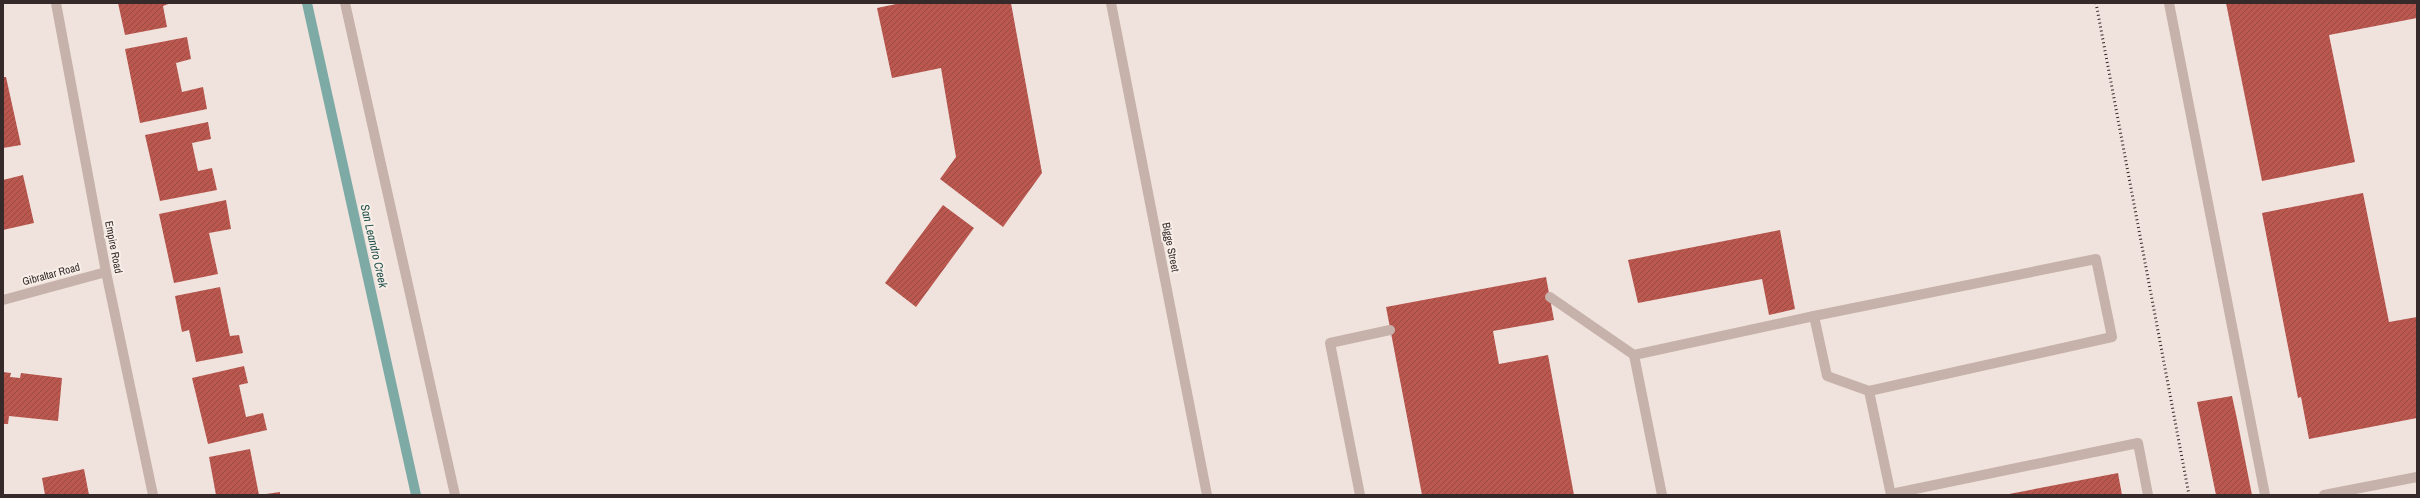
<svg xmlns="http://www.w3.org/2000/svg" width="2420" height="498" font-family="'Archivo Narrow',sans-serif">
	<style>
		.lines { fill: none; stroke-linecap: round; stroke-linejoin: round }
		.stream { stroke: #7eaaa5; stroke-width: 10 }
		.building { fill: url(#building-hatch) }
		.service { stroke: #c6b2aa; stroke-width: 10 }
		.minor { stroke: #c6b2aa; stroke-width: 10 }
		.rail { stroke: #352a29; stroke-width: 3; stroke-dasharray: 1 3; stroke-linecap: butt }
		.labels { text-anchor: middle; stroke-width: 4; stroke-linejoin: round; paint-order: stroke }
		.street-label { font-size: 11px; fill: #352a29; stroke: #f8eee8 }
		.water-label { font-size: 12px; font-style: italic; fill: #22524d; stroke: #f8eee8 }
	</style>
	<defs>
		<pattern id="building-hatch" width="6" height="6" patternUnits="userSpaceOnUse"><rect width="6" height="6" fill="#ba5850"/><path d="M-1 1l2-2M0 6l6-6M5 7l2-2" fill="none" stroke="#984942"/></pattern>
	</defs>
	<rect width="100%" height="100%" fill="#f0e3dd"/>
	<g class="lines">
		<polyline class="stream" points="307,3 416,495"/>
	</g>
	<g class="building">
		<polygon points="118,3 171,3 163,6 167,27 125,35"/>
		<polygon points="901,3 1011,3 1042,173 1003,227 940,179 956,157 941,68 892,78 877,8"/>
		<polygon points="2226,3 2417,3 2417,18 2329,35 2355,162 2262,181"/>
		<polygon points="187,37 191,59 176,63 182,92 203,87 207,109 140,123 125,49"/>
		<polygon points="3,77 6,77 21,145 3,148"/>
		<polygon points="208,122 211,139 192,143 198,171 212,168 217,190 160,201 145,135"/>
		<polygon points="23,175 34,223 3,230 3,180"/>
		<polygon points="2363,193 2389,322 2417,317 2417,418 2309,439 2301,397 2298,398 2262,213"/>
		<polygon points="226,200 231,229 209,233 218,274 174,283 159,214"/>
		<polygon points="943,205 974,228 916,307 885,283"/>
		<polygon points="1780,230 1795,309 1769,315 1762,279 1638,303 1628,260"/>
		<polygon points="1546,277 1554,320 1493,331 1499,364 1548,355 1574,495 1422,495 1386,307"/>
		<polygon points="220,287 230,336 239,335 243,353 196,362 189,330 182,332 175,296"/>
		<polygon points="244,366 248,383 239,385 246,417 263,413 267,430 208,444 192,378"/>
		<polygon points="3,372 11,373 10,377 20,378 21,373 62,378 58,421 9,416 8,424 3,424"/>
		<polygon points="2232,396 2237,419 2252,495 2216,495 2197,402"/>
		<polygon points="250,449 259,495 216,495 209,457"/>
		<polygon points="84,469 89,495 45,495 42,478"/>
		<polygon points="2118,473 2122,495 2009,495 2009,494"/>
		<polygon points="280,492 280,495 267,495 266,494"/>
	</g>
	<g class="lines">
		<g class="service">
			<polyline points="345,3 455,495"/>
			<polyline points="2169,3 2265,495"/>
			<polygon points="2096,259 2112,337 1869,391 1827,376 1814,316"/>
			<polyline points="1550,297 1634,355"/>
			<polyline points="1869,391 1891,495"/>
			<polyline points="1891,494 2138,443 2148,495"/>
			<polyline points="1360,495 1330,343 1390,330"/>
			<polyline points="1662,495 1634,355 1814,316"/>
			<polyline points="2324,495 2417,477"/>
		</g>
		<g class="minor">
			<polyline points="56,3 106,272 153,495"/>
			<polyline points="1111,3 1207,495"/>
			<polyline points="3,300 106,272"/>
		</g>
		<polyline class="rail" points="2096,3 2189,495"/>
	</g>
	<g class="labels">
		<g class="street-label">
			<text transform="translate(114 247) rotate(79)" y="4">Empire Road</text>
			<text transform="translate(1171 247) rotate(79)" y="4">Bigge Street</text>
			<text transform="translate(51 274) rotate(-15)" y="4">Gibraltar Road</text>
		</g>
		<g class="water-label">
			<text transform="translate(374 246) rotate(77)" y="4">San Leandro Creek</text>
		</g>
	</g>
	<rect width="2420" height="498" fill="none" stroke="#352a29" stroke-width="8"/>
</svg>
